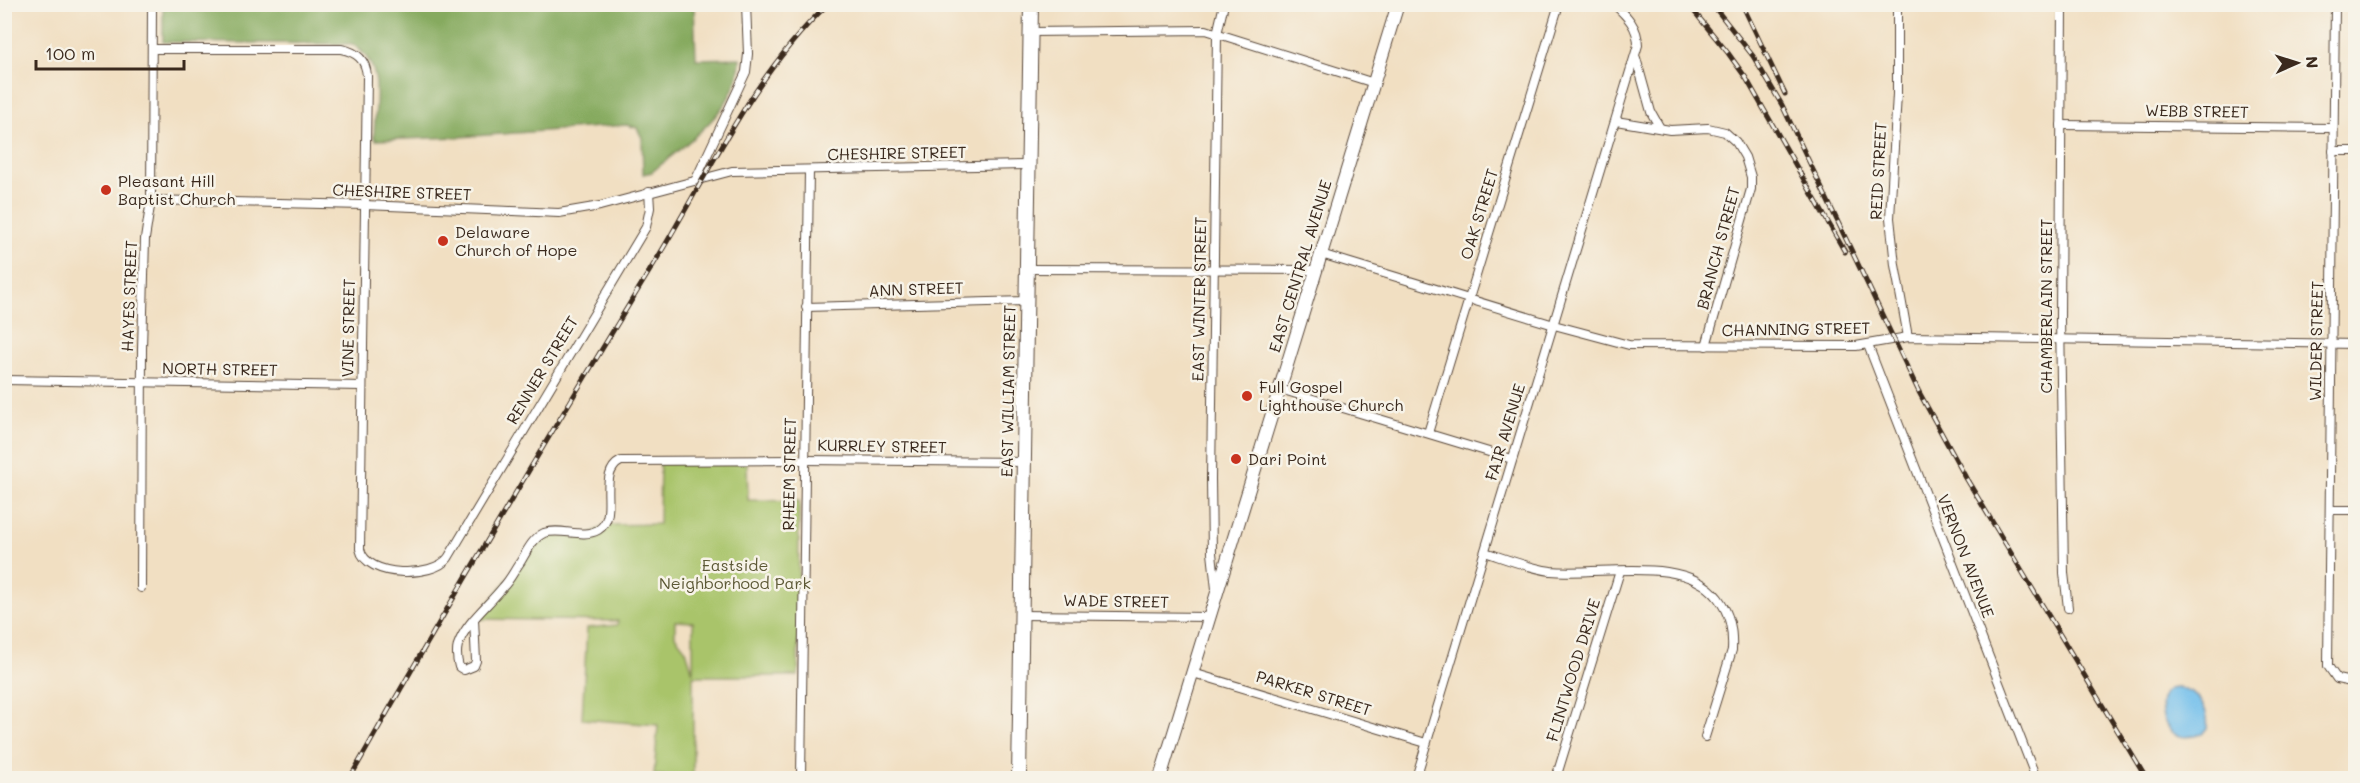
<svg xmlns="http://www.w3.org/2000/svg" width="2360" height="783" font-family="Mali,sans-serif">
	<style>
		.green { fill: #a9c46a; stroke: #727744; stroke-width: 1.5; fill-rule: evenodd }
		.forest { fill: #86aa5e; stroke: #606a3e; stroke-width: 1.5 }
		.water { fill: #72bfec; stroke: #567485; stroke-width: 1.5 }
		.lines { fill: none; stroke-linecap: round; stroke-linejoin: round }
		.minor-casing { stroke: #564537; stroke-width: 10 }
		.secondary-casing { stroke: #564537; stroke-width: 14 }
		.trunk-casing { stroke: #564537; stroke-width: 16 }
		.minor { stroke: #fff; stroke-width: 8 }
		.secondary { stroke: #fff; stroke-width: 12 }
		.trunk { stroke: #fff; stroke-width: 14 }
		.rail-casing { stroke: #3b2a1e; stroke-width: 5 }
		.rail { stroke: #f7f3e8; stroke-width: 3; stroke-dasharray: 9; stroke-linecap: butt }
		.poi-dot { fill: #c8321e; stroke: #f7f3e8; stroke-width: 2 }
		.labels { text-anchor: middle; stroke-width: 5; stroke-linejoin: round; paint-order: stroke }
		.street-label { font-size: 16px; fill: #3b2a1e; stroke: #f7f3e8 }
		.poi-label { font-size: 16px; fill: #3b2a1e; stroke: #f7f3e8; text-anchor: start }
		.park-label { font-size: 16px; fill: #5c5835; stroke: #f7f3e8 }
	</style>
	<rect width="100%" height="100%" fill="#f7f3e8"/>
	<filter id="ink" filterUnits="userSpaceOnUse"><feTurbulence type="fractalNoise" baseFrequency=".0167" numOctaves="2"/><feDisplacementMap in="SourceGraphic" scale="12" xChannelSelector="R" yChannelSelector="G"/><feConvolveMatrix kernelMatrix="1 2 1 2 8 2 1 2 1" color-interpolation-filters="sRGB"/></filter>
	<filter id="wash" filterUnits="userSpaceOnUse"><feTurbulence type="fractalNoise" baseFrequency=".008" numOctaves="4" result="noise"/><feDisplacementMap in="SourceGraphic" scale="24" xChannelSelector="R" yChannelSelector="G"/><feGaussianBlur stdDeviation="1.35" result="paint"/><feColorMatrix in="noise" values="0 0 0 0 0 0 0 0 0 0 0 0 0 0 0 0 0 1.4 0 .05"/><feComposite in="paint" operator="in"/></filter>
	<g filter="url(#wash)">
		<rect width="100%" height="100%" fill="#f1dfc2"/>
		<path class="green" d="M 660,462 L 747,463 L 748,500 L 799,501 L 798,676 L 693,676 L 693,778 L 654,775 L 658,725 L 582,719 L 587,628 L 617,625 L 618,621 L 477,619 L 531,548 L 544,537 L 551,535 L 583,537 L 607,525 L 659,524 ZM 675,621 L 693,622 L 693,673 L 686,650 L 675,636 Z"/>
		<path class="forest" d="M 163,5 L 694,5 L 696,59 L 740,58 C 740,109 686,143 652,172 L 643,174 L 642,138 L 637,128 L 627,125 L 459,137 L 376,140 L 374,136 C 375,102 386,65 352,44 L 163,42 Z"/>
		<path class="water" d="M 2178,688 C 2197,689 2210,710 2207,728 L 2202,734 C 2193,737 2182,739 2173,733 C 2162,726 2156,698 2168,690 C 2171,688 2175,688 2178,688 Z"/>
	</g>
	<g filter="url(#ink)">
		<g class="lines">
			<defs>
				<g id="minor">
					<polyline points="1897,4 1897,94 1890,218 1895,265 1908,337"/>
					<polyline points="2062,4 2060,318 2064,573 2068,608"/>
					<polyline points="2335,4 2328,666 2337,679 2356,683"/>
					<polyline points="1031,32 1206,30 1374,83"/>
					<path d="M 152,49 L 341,49 C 357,52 366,60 367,76 L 360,549 C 366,578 433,578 448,558 L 646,227 L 650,208 L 649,192"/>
					<polyline points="1636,58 1651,112 1660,128"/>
					<polyline points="1616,121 1670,130 1708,128 1725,132 1736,142 1745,157 1751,177 1751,189 1706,346"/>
					<polyline points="2061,125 2333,128"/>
					<polyline points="2333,151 2356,151"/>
					<polyline points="696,179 746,72 748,54 746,4"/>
					<polyline points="151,200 364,205 559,213 600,206 732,171 1027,165"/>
					<polyline points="1321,254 1554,325 1629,345 1856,346 1908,337 2356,344"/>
					<polyline points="1027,269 1316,270"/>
					<polyline points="806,307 1026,301"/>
					<polyline points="1868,345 2036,778"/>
					<polyline points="4,380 362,386"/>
					<polyline points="1280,389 1512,459"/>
					<polyline points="1428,433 1559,4"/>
					<polyline points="2330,510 2356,510"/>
					<path d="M 1485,552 C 1506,559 1529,568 1551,571 C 1602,576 1684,554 1718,598 C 1730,614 1733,630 1732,650 L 1705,737"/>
					<polyline points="141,588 142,349 145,239 151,200 152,4"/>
					<polyline points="1216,589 1212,553 1211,479 1217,34 1224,4"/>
					<polyline points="1021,615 1210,617"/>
					<path d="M 474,619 L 476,661 L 474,666 L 464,670 L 459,667 C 457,660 456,653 458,645 C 466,622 488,606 503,587 C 510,580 515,569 521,561 C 527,551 533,538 544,533 C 561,527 582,539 598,530 C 621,516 595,474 621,461 L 804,460 L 1024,462"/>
					<polyline points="1193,673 1426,743"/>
					<polyline points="801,778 809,170"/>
					<path d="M 1416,778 L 1638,45 C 1638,27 1627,16 1614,4"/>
					<polyline points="1556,778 1620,571"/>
				</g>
				<polyline id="secondary" points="1160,778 1398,4"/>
				<polyline id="trunk" points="1019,778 1031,4"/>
			</defs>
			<use href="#minor" class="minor-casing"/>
			<use href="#secondary" class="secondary-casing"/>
			<use href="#trunk" class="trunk-casing"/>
			<use href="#minor" class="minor"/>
			<use href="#secondary" class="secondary"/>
			<use href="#trunk" class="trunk"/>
			<defs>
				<g id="rail">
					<polyline points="1688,4 1728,53 1746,78 1845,252"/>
					<polyline points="1712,4 1753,56 1782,105 1919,392 1966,478 2146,778"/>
					<polyline points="1742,4 1785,94"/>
					<path d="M 350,778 C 448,604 551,432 655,262 C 709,173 752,76 828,4"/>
				</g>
			</defs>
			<use href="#rail" class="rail-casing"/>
			<use href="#rail" class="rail"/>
		</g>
	</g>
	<g class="poi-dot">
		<circle cx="106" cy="190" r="6"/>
		<circle cx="443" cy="241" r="6"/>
		<circle cx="1247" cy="396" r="6"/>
		<circle cx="1236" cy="459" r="6"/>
	</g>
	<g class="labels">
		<g class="street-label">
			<text transform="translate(2197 111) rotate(1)" y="6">WEBB STREET</text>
			<text transform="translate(897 153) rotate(-1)" y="6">CHESHIRE STREET</text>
			<text transform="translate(1878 171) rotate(-87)" y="6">REID STREET</text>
			<text transform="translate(402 192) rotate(2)" y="6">CHESHIRE STREET</text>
			<text transform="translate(1479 214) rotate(-73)" y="6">OAK STREET</text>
			<text transform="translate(1718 248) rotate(-75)" y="6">BRANCH STREET</text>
			<text transform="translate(1300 266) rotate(-73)" y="6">EAST CENTRAL AVENUE</text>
			<text transform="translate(916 289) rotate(-2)" y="6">ANN STREET</text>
			<text transform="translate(129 296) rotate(-88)" y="6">HAYES STREET</text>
			<text transform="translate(1199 299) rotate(-89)" y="6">EAST WINTER STREET</text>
			<text transform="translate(2046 306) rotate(-90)" y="6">CHAMBERLAIN STREET</text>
			<text transform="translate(348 328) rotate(-89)" y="6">VINE STREET</text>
			<text transform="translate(1796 329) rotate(-1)" y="6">CHANNING STREET</text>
			<text transform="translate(2316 341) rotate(-89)" y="6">WILDER STREET</text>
			<text transform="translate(220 369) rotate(1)" y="6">NORTH STREET</text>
			<text transform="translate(542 370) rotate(-59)" y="6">RENNER STREET</text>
			<text transform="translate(1008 391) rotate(-89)" y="6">EAST WILLIAM STREET</text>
			<text transform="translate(1505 432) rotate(-73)" y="6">FAIR AVENUE</text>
			<text transform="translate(882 446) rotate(1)" y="6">KURRLEY STREET</text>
			<text transform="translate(789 474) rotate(-89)" y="6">RHEEM STREET</text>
			<text transform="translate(1966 556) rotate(69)" y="6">VERNON AVENUE</text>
			<text transform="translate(1116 601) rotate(1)" y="6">WADE STREET</text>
			<text transform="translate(1573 670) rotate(-73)" y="6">FLINTWOOD DRIVE</text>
			<text transform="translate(1314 693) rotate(17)" y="6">PARKER STREET</text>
		</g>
		<g class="poi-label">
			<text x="118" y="187">Pleasant Hill<tspan x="118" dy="18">Baptist Church</tspan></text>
			<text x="455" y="238">Delaware<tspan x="455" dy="18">Church of Hope</tspan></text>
			<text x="1259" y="393">Full Gospel<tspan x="1259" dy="18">Lighthouse Church</tspan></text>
			<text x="1248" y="465">Dari Point</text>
		</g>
		<g class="park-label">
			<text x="735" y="571">Eastside<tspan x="735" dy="18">Neighborhood Park</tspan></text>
		</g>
	</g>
	<rect width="2360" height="783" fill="none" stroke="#f7f3e8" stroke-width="24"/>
	<g transform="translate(2297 63) rotate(87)" stroke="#f7f3e8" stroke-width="4.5" paint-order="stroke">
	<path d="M0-4.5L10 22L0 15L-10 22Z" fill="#3b2a1e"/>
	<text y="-9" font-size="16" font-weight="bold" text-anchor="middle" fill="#3b2a1e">N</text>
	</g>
	<path d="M36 60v9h148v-9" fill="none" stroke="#3b2a1e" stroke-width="3"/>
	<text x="45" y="60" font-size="18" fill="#3b2a1e" stroke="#f7f3e8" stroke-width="4.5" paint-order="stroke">100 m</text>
</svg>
